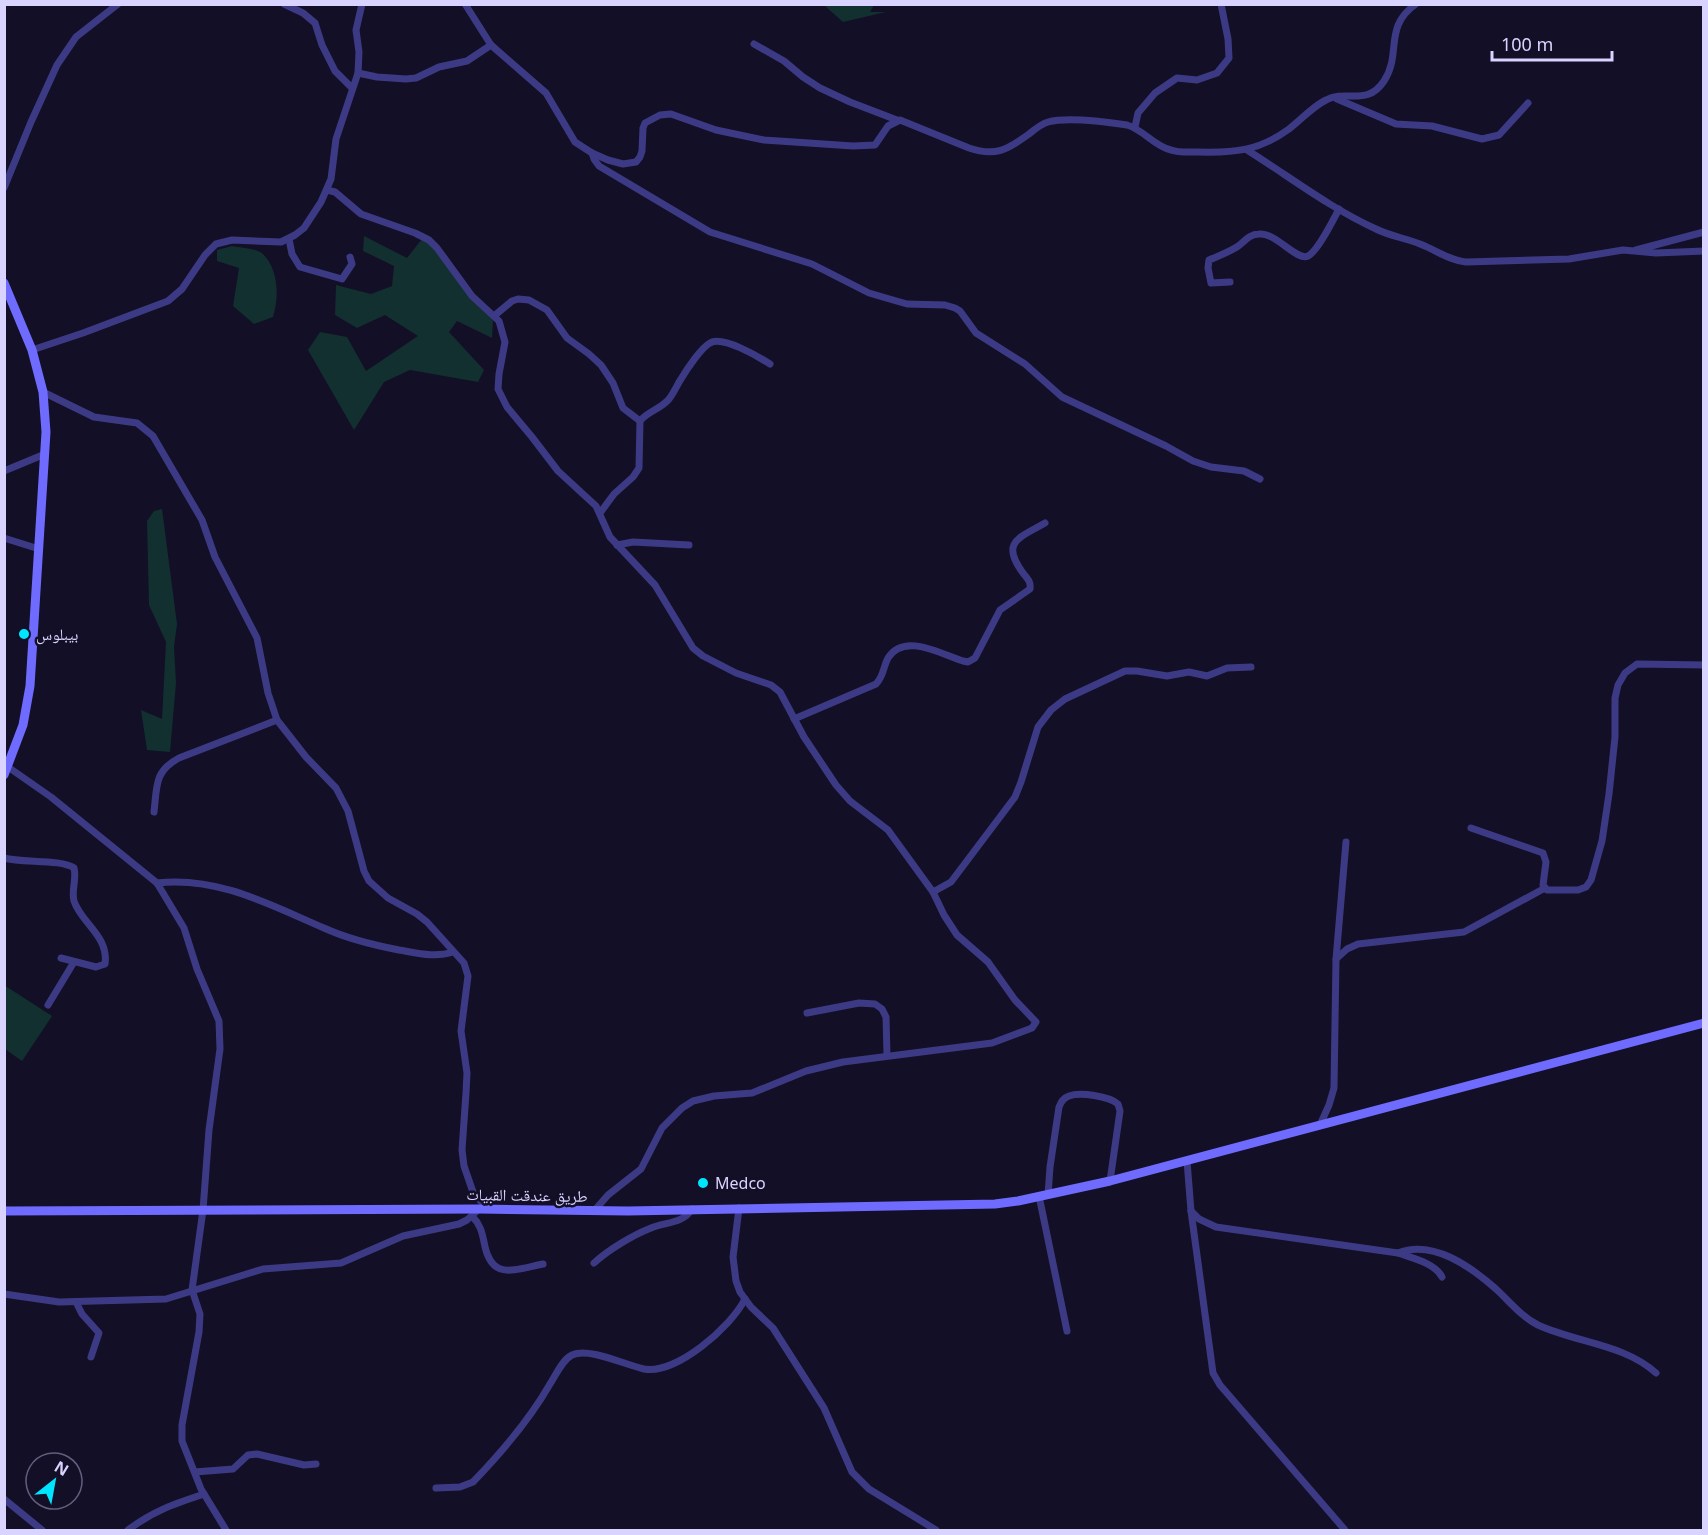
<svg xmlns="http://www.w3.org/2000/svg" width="1708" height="1535" font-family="'Noto Sans','Noto Naskh Arabic',sans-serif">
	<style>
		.green { fill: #12302f }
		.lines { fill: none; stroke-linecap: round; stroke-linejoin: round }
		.minor { stroke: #3d3a85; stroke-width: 7 }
		.secondary { stroke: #6f6bff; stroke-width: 9 }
		.poi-dot { fill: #00e5ff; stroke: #130f26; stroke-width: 2 }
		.labels { text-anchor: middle; stroke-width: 5; stroke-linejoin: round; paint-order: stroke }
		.poi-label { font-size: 16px; fill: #d9d4ff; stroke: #130f26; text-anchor: start }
		.street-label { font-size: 16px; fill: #d9d4ff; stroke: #130f26 }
	</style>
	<rect width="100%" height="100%" fill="#130f26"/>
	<g class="green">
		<polygon points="824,5 874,5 870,12 886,12 843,22"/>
		<polygon points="364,236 407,258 422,239 429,243 493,320 492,338 457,321 449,332 484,370 478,382 410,370 384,382 354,430 308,350 320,332 347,337 366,371 418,336 385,315 357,328 335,315 336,285 371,294 392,286 394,266 363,251"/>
		<path d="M 232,246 C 240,248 257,248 263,254 C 279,270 279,298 273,317 L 254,324 L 233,306 L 239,268 L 217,261 L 217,250 Z"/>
		<polygon points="162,509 177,624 174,647 176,683 170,752 147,750 141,710 162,719 166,642 149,605 147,521 154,511"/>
		<polygon points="4,985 52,1016 22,1061 5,1049"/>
	</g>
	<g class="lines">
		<g class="minor">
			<polyline points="284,4 303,13 315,23 322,45 335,71 352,88"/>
			<path d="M 465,4 L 491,45 L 546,93 L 575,142 L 592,153 L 608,160 L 623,164 L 636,162 L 640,157 L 642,151 L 643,128 L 645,123 L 660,115 L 671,114 L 716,130 L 764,140 L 853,146 L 875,145 L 888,126 L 900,120 L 969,148 C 995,157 1007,150 1029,134 C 1035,129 1041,124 1048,122 C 1067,117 1107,122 1127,125 C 1144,130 1154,146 1171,150 C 1179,153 1189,152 1198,152 C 1234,153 1259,151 1289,129 C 1302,119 1312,107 1326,100 C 1346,89 1367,107 1384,81 C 1402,54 1383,27 1416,4"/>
			<polyline points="754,44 784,61 803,77 820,88 850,102 897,120"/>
			<polyline points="358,73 377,77 406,79 416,78 439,67 467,61 491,45"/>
			<polyline points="1337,99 1396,124 1432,126 1482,139 1499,135 1528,103"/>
			<polyline points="1135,127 1138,113 1155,93 1177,78 1197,80 1217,73 1229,58 1228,39 1221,4"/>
			<path d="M 1247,150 C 1290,177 1330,208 1376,229 C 1390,236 1405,238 1420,244 C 1436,250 1448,260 1466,262 L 1569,259 L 1623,250 L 1656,253 L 1704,251"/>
			<polyline points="592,153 594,159 599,166 710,232 812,264 869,293 893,300 907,304 945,305 955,308 960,311 976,333 1025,364 1062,397 1166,446 1193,461 1211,467 1244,471 1260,479"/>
			<polyline points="4,188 31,122 57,65 76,37 118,4"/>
			<polyline points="327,190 335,192 361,214 415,233 429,240 437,248 472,296 499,321 505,342 499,374 498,389 507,407 532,437 558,471 596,506 610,537 655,585 693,648 703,656 736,673 771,685 780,692 804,737 836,785 850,801 888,830 933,892 944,915 957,935 988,962 1015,1000 1036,1022 1032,1028 992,1043 843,1062 806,1071 752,1093 714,1096 693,1101 682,1108 662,1128 641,1169 608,1195 594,1211"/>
			<polyline points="289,239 292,254 300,267 342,279 352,264 350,257"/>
			<polyline points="1636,250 1704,232"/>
			<path d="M 1230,282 L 1211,283 L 1208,268 L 1209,260 C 1218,256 1227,253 1235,248 C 1243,244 1248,234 1259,234 C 1276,232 1297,262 1308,256 C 1318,251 1333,220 1339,209"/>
			<polyline points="494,316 512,301 518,299 529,300 547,310 567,338 589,354 601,365 613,383 623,408 640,421"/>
			<polyline points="32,350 83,333 168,301 182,289 205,255 216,244 232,240 281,242 295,235 304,228 321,202 331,179 336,139 358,73 359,52 356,30 362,4"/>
			<polyline points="43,392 94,417 137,423 153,436 202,520 215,557 257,638 268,693 277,720 306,757 336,788 348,811 364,871 369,881 388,898 417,914 427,922 464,963 468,976 461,1031 467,1073 466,1093 462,1150 464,1166 474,1195 488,1208"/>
			<polyline points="4,471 45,454"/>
			<path d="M 600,513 L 614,494 L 633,477 L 639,468 L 640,421 C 648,411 661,409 669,399 C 674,393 677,385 681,379 C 687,369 701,348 710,343 C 722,335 759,357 770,364"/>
			<polyline points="4,538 39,549"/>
			<polyline points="617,545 633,542 689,545"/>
			<path d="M 794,719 L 876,684 C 884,676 883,667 888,658 C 904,632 941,654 963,661 L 968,662 L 975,658 L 1000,610 L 1030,589 C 1031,582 1028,579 1023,573 C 1000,542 1019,538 1045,523"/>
			<polyline points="8,767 51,797 157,883 184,928 197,969 219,1021 220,1049 209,1130 203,1210 192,1290 200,1314 199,1332 182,1425 182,1441 201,1489 226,1530"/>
			<path d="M 154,812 C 157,787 154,771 179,758 L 277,720"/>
			<polyline points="1471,828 1543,853 1546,862 1543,885 1547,890 1578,890 1586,887 1591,880 1602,841 1609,794 1615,737 1615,698 1618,685 1625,673 1637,664 1704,665"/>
			<path d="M 4,858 C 23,863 61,859 74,868 C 77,879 71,890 74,901 C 81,923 109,936 105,964 L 96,967 L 61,958"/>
			<path d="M 157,883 C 218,876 270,905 324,928 C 348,939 373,945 399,950 C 417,953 435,958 453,952"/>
			<polyline points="933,892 951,882 1015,797 1021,782 1038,727 1051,710 1065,699 1125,671 1137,671 1167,676 1189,672 1207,676 1227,668 1251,667"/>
			<polyline points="1336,959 1346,842"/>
			<polyline points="48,1005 74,962"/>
			<polyline points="807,1013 859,1003 875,1004 882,1009 886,1017 887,1055"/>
			<polyline points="1320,1125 1329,1105 1334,1088 1336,959 1347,949 1358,944 1464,932 1545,888"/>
			<polyline points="1187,1161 1191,1211 1213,1373 1220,1385 1345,1530"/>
			<path d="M 1048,1195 L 1050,1167 L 1059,1107 C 1061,1102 1063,1098 1069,1096 C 1080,1092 1109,1096 1118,1104 L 1120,1111 L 1110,1181"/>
			<polyline points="1039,1196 1067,1331"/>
			<polyline points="739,1208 733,1257 736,1281 740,1292 751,1307 773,1328 824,1408 852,1472 869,1489 936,1530"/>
			<path d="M 1191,1211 L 1199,1219 L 1216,1227 L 1398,1253 C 1433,1239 1471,1267 1496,1289 C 1510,1302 1522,1317 1538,1325 C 1577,1343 1624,1344 1656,1373"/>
			<path d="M 472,1216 C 480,1224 482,1232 484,1242 C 491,1281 512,1270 543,1264"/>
			<path d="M 1398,1253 C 1412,1258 1435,1263 1442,1277"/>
			<path d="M 594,1263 C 608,1250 633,1235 651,1228 C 665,1222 683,1224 692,1209"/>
			<polyline points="4,1294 59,1302 166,1299 263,1269 341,1263 403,1236 459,1224 467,1220 479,1209"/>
			<polyline points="76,1302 82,1314 99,1333 91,1357"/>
			<polyline points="195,1472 233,1469 248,1455 257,1454 304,1465 316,1464"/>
			<path d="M 436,1488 L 460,1487 L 473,1482 C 501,1453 530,1419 550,1384 C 556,1375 562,1360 572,1355 C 589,1347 625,1365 644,1369 C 676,1375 731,1327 745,1299"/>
			<polyline points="4,1499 42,1530"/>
			<path d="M 128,1530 C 153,1511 174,1504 204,1494"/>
		</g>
		<g class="secondary">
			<polyline points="4,283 32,350 43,392 46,432 30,686 23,725 4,775"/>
			<polyline points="4,1211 479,1209 628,1211 995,1204 1018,1201 1110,1181 1704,1023"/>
		</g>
	</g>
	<g class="poi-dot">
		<circle cx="24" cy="634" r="6"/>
		<circle cx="703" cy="1183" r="6"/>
	</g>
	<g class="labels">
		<g class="poi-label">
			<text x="36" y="640">بيبلوس</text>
			<text x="715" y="1189">Medco</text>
		</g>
		<g class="street-label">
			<text transform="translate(527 1195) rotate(1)" y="6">طريق عندقت القبيات</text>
		</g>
	</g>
	<rect width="1708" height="1535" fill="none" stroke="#d9d4ff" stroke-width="12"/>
	<g transform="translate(54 1481) rotate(31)"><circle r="28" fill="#130f26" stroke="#625e7d" stroke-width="1.5"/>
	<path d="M0-4.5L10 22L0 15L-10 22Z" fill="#00e5ff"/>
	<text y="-9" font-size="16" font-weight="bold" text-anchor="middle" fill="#d9d4ff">N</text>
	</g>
	<path d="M1492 51v9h120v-9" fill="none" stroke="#d9d4ff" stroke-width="3"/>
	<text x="1501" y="51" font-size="18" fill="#d9d4ff" stroke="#130f26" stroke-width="4.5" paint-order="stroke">100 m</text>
</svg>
